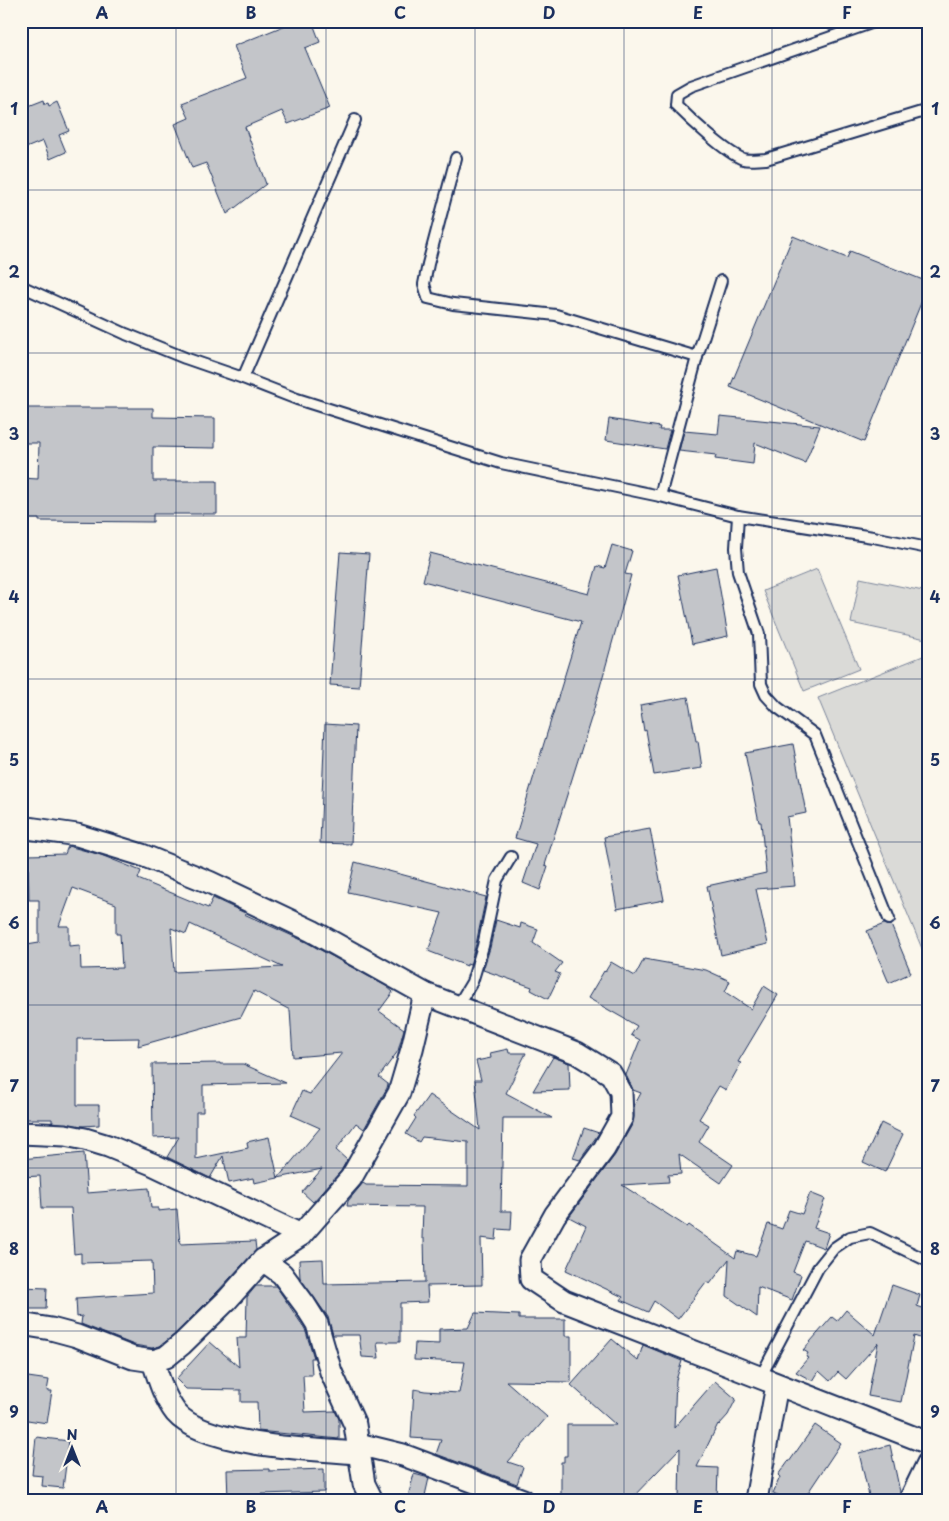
<svg xmlns="http://www.w3.org/2000/svg" width="949" height="1521" font-family="'Playpen Sans',sans-serif">
	<style>
		.green { fill: #dadad7; stroke: #7a849a }
		.building { fill: #c3c5c9; stroke: #1b2f5e; fill-rule: evenodd }
		.lines { fill: none; stroke-linecap: round; stroke-linejoin: round }
		.lane-casing { stroke: #1b2f5e; stroke-width: 14 }
		.street-casing { stroke: #1b2f5e; stroke-width: 25 }
		.lane { stroke: #fbf7ec; stroke-width: 10 }
		.street { stroke: #fbf7ec; stroke-width: 21 }
		.grid { fill: none; stroke: #1b2f5e; stroke-width: 1; stroke-opacity: 0.55 }
		.neatline { fill: none; stroke: #1b2f5e; stroke-width: 2 }
		.grid-label { font-size: 16px; text-anchor: middle; font-weight: bold; fill: #1b2f5e }
	</style>
	<rect width="100%" height="100%" fill="#fbf7ec"/>
	<filter id="ink" filterUnits="userSpaceOnUse"><feTurbulence type="fractalNoise" baseFrequency=".02" numOctaves="2"/><feDisplacementMap in="SourceGraphic" scale="10" xChannelSelector="R" yChannelSelector="G"/><feConvolveMatrix kernelMatrix="1 2 1 2 8 2 1 2 1" color-interpolation-filters="sRGB"/></filter>
	<g filter="url(#ink)">
		<g class="green">
			<polygon points="817,569 859,669 804,691 763,591"/>
			<polygon points="860,578 928,592 928,630 926,639 851,623"/>
			<polygon points="928,654 928,963 818,698"/>
		</g>
		<g class="building">
			<polygon points="296,21 312,21 320,42 305,48 330,108 288,124 282,111 245,127 266,184 227,214 206,163 192,168 175,124 189,118 182,103 247,78 234,46"/>
			<polygon points="44,100 45,104 48,103 49,106 57,102 69,131 59,135 66,152 50,159 43,141 21,150 21,109"/>
			<polygon points="793,236 847,258 850,251 928,282 928,286 864,442 730,387"/>
			<polygon points="21,408 153,408 153,417 215,418 215,448 153,447 153,481 217,481 217,514 153,514 153,522 39,521 39,519 21,519 21,478 38,479 39,443 21,443"/>
			<polygon points="720,416 820,426 805,463 755,443 753,464 715,459 716,455 679,451 684,431 718,434"/>
			<polygon points="609,419 660,427 659,430 670,430 665,449 606,440"/>
			<polygon points="612,545 632,551 625,574 631,575 593,712 545,865 548,866 540,890 523,883 536,844 515,838 581,622 423,581 430,553 589,594 597,566 605,568"/>
			<polygon points="340,552 369,554 359,687 330,685"/>
			<polygon points="716,567 728,636 692,644 678,575"/>
			<polygon points="688,697 696,741 698,741 702,768 654,775 646,730 644,731 640,705"/>
			<polygon points="325,724 356,726 351,844 320,843"/>
			<polygon points="793,744 806,813 787,817 795,886 756,889 768,944 721,955 707,886 766,873 761,822 759,822 745,753"/>
			<polygon points="650,829 664,900 617,909 604,837"/>
			<path d="M 68,846 L 101,855 L 141,871 L 138,879 L 208,908 L 213,898 L 245,913 L 244,914 L 306,942 L 386,986 L 393,992 L 379,1011 L 404,1029 L 398,1051 L 379,1077 L 388,1084 L 387,1088 L 364,1129 L 356,1123 L 336,1150 L 347,1160 L 341,1171 L 313,1202 L 302,1192 L 322,1169 L 278,1178 L 320,1128 L 291,1115 L 302,1091 L 310,1094 L 342,1053 L 293,1057 L 290,1010 L 254,991 L 241,1017 L 138,1046 L 139,1038 L 77,1039 L 77,1105 L 99,1105 L 99,1125 L 82,1126 L 52,1122 L 52,1119 L 21,1119 L 21,1058 L 23,1058 L 23,1011 L 21,1011 L 21,946 L 39,943 L 39,900 L 29,900 L 28,855 L 65,854 ZM 73,888 L 116,904 L 116,934 L 120,934 L 122,968 L 81,969 L 80,945 L 69,946 L 69,926 L 59,926 ZM 190,924 L 282,967 L 174,972 L 171,928 L 186,934 Z"/>
			<polygon points="355,862 486,897 476,944 470,965 467,964 467,966 428,951 442,913 348,892"/>
			<polygon points="496,920 520,928 521,923 538,929 533,943 562,963 555,972 560,974 548,999 531,990 532,987 483,970 490,948"/>
			<polygon points="884,924 891,925 911,973 889,983 867,931"/>
			<polygon points="644,959 706,970 730,981 725,992 751,1009 764,986 778,995 738,1062 741,1063 726,1090 719,1086 699,1119 709,1125 699,1142 733,1165 721,1183 679,1154 681,1174 668,1175 669,1182 622,1185 687,1227 689,1225 735,1258 737,1251 756,1256 768,1224 782,1229 789,1210 802,1214 810,1193 825,1199 814,1228 829,1233 824,1248 805,1241 793,1272 801,1275 792,1300 758,1287 757,1317 727,1296 729,1259 710,1284 706,1282 678,1319 654,1301 648,1312 621,1300 623,1297 566,1270 586,1226 569,1217 615,1155 633,1123 634,1116 634,1106 641,1093 633,1090 626,1075 640,1040 631,1035 637,1026 588,998 604,971 605,972 611,962 635,976"/>
			<polygon points="508,1049 509,1053 526,1053 506,1093 552,1118 503,1118 501,1211 512,1211 511,1230 497,1229 496,1240 481,1238 482,1285 427,1286 428,1302 400,1303 400,1342 377,1342 379,1358 362,1357 359,1335 333,1335 328,1317 300,1278 299,1260 323,1259 324,1284 425,1282 424,1238 422,1238 423,1207 347,1206 348,1201 363,1183 366,1185 468,1186 468,1142 422,1137 419,1142 406,1134 416,1118 414,1116 429,1095 480,1130 475,1080 481,1080 476,1061 491,1058 490,1053"/>
			<polygon points="553,1057 569,1063 570,1090 533,1091"/>
			<polygon points="220,1063 220,1064 243,1064 286,1083 203,1085 203,1112 196,1112 196,1159 248,1148 247,1142 269,1137 278,1178 254,1183 253,1178 229,1183 223,1156 210,1178 167,1157 179,1137 153,1138 152,1064"/>
			<polygon points="881,1123 903,1134 885,1172 863,1162"/>
			<polygon points="584,1128 599,1133 580,1160 573,1158"/>
			<polygon points="84,1153 87,1193 149,1188 151,1208 158,1208 158,1211 177,1209 180,1244 255,1241 256,1250 218,1291 174,1335 160,1346 152,1348 134,1345 81,1324 82,1316 77,1317 76,1298 153,1293 152,1261 81,1263 81,1253 74,1254 71,1208 42,1208 40,1176 21,1177 21,1159"/>
			<polygon points="892,1285 920,1295 917,1306 928,1310 928,1341 914,1336 901,1402 868,1396 878,1343 846,1379 838,1372 830,1381 819,1371 813,1381 796,1372 808,1358 806,1357 808,1353 803,1350 832,1317 837,1321 846,1310 875,1335"/>
			<polygon points="256,1286 276,1286 305,1329 314,1358 311,1358 312,1375 303,1375 305,1412 335,1411 339,1419 339,1439 258,1431 257,1402 241,1402 241,1390 186,1389 176,1379 210,1342 239,1367 237,1338 246,1338 247,1297"/>
			<polygon points="21,1287 47,1288 46,1309 21,1309"/>
			<polygon points="475,1313 519,1315 519,1319 565,1319 565,1336 571,1336 571,1382 506,1381 547,1417 508,1462 523,1467 517,1484 436,1454 441,1440 411,1438 414,1389 425,1391 459,1393 465,1362 414,1360 415,1343 439,1344 439,1329 468,1328"/>
			<polygon points="612,1339 638,1361 643,1345 682,1361 676,1380 674,1428 715,1381 736,1399 728,1415 719,1425 718,1424 697,1467 718,1468 717,1500 679,1500 680,1448 630,1500 561,1500 561,1462 564,1462 564,1456 567,1456 567,1425 616,1425 571,1385"/>
			<polygon points="21,1376 49,1380 47,1391 52,1391 47,1423 21,1419"/>
			<polygon points="815,1425 841,1443 803,1500 790,1500 773,1493 780,1477 778,1475 788,1461 789,1462"/>
			<polygon points="36,1437 69,1441 63,1488 42,1486 43,1476 32,1475"/>
			<polygon points="890,1445 900,1492 898,1500 870,1500 859,1453"/>
			<polygon points="269,1469 269,1471 324,1469 324,1492 262,1494 262,1500 228,1500 227,1470"/>
			<polygon points="414,1474 429,1478 424,1500 407,1500"/>
		</g>
		<g class="lines">
			<defs>
				<g id="lane">
					<path d="M 877,21 L 691,86 L 677,94 L 676,105 C 690,119 725,152 743,159 C 749,161 759,159 766,159 L 928,110"/>
					<polyline points="456,158 428,264 424,284 428,298 453,304 556,315 697,357"/>
					<polyline points="21,286 126,334 185,358 243,378 297,399 501,463 660,496 738,516 873,537 928,548"/>
					<polyline points="243,378 355,120"/>
					<polyline points="660,496 697,357 721,281"/>
					<polyline points="738,516 736,548 738,572 759,634 761,684 766,695 777,707 792,718 815,735 889,919"/>
					<polyline points="457,1007 472,982 483,946 497,880 511,857"/>
					<polyline points="760,1378 818,1268 834,1248 850,1237 870,1233 928,1261"/>
				</g>
				<g id="street">
					<polyline points="21,827 77,835 142,855 209,882 312,931 425,994 577,1053 611,1074 621,1092 622,1117 604,1149 555,1215 530,1260 531,1279 564,1301 928,1443"/>
					<polyline points="21,1133 65,1135 85,1139 108,1146 152,1164 301,1235"/>
					<polyline points="263,1260 282,1274 305,1305 317,1324 331,1372 355,1425 364,1484 372,1500"/>
					<polyline points="21,1324 51,1329 77,1336 133,1358 153,1361 166,1357 182,1344 227,1300 263,1260 301,1235 351,1178 399,1093 412,1049 425,994"/>
					<path d="M 153,1361 C 159,1380 164,1397 176,1413 C 204,1446 316,1450 360,1453"/>
					<polyline points="358,1444 403,1455 523,1500"/>
					<polyline points="756,1500 777,1385"/>
					<polyline points="910,1500 928,1463"/>
				</g>
			</defs>
			<use href="#lane" class="lane-casing"/>
			<use href="#street" class="street-casing"/>
			<use href="#lane" class="lane"/>
			<use href="#street" class="street"/>
		</g>
	</g>
	<path class="grid" d="M 176,21 L 176,1500M 326,21 L 326,1500M 475,21 L 475,1500M 624,21 L 624,1500M 772,21 L 772,1500M 21,190 L 928,190M 21,353 L 928,353M 21,516 L 928,516M 21,679 L 928,679M 21,842 L 928,842M 21,1005 L 928,1005M 21,1168 L 928,1168M 21,1331 L 928,1331"/>
	<rect width="949" height="1521" fill="none" stroke="#fbf7ec" stroke-width="55"/>
	<g transform="translate(72 1448)" stroke="#fbf7ec" stroke-width="4" paint-order="stroke">
	<path d="M0-4L9 19L0 12L-9 19Z" fill="#1b2f5e"/>
	<text y="-8" font-size="14" font-weight="bold" text-anchor="middle" fill="#1b2f5e">N</text>
	</g>
	<rect x="28" y="28" width="894" height="1466" class="neatline"/>
	<g class="grid-label">
		<text x="102" y="19">A</text>
		<text x="251" y="19">B</text>
		<text x="400" y="19">C</text>
		<text x="549" y="19">D</text>
		<text x="698" y="19">E</text>
		<text x="847" y="19">F</text>
		<text x="14" y="115">1</text>
		<text x="935" y="115">1</text>
		<text x="14" y="278">2</text>
		<text x="935" y="278">2</text>
		<text x="14" y="440">3</text>
		<text x="935" y="440">3</text>
		<text x="14" y="603">4</text>
		<text x="935" y="603">4</text>
		<text x="14" y="766">5</text>
		<text x="935" y="766">5</text>
		<text x="14" y="929">6</text>
		<text x="935" y="929">6</text>
		<text x="14" y="1092">7</text>
		<text x="935" y="1092">7</text>
		<text x="14" y="1255">8</text>
		<text x="935" y="1255">8</text>
		<text x="14" y="1418">9</text>
		<text x="935" y="1418">9</text>
		<text x="102" y="1513">A</text>
		<text x="251" y="1513">B</text>
		<text x="400" y="1513">C</text>
		<text x="549" y="1513">D</text>
		<text x="698" y="1513">E</text>
		<text x="847" y="1513">F</text>
	</g>
</svg>
